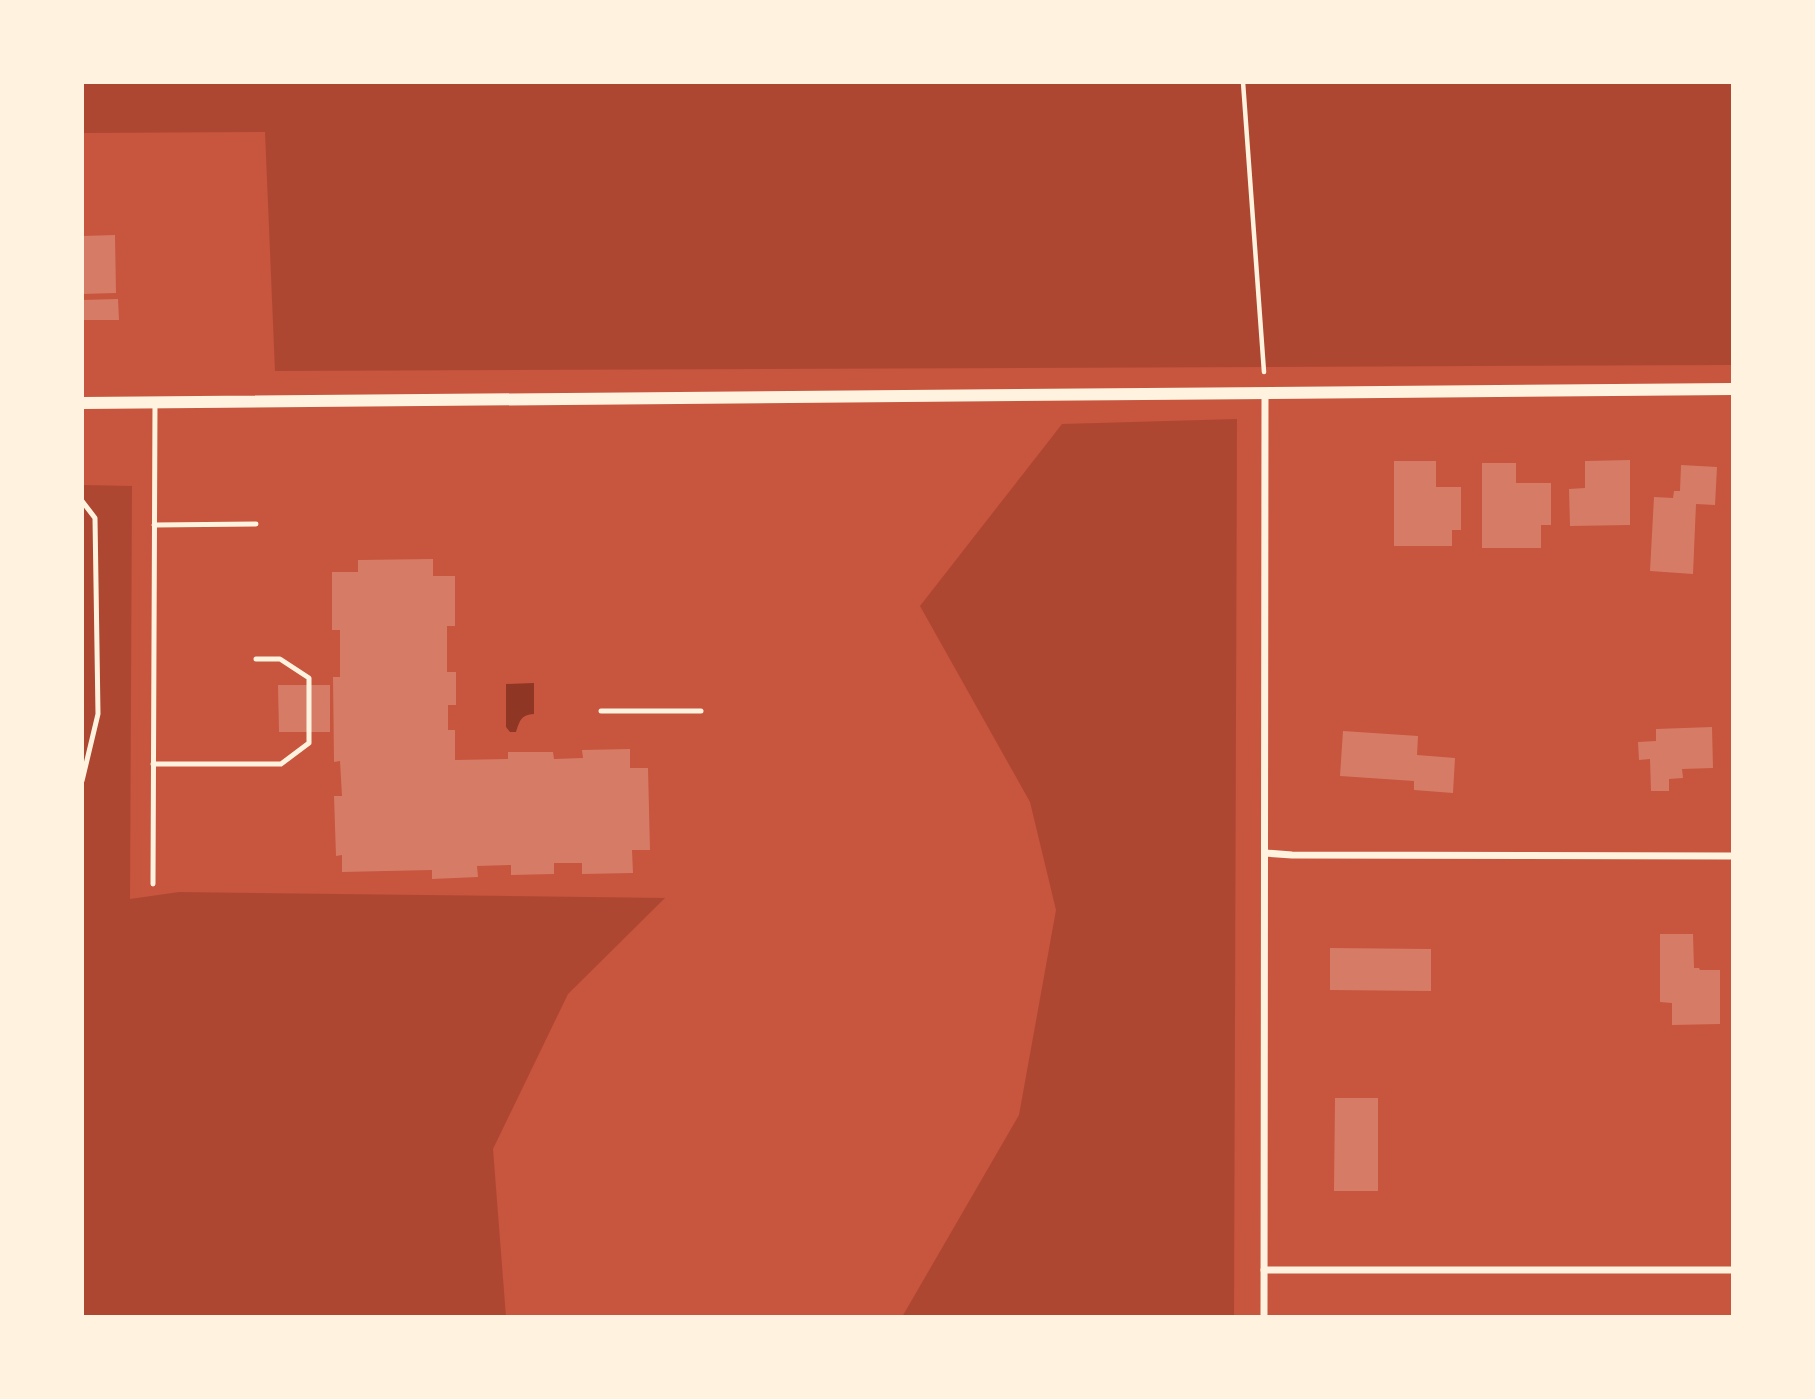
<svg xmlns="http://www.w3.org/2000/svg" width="1815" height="1399" font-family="'Varela Round',sans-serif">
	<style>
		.green { fill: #ae4732 }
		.water { fill: #8f3625 }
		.building { fill: #d67c66 }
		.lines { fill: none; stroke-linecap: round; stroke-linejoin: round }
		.path { stroke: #fff3e0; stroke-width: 4.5 }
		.service { stroke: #fff3e0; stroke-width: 5 }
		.minor { stroke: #fff3e0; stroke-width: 7 }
		.tertiary { stroke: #fff3e0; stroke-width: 12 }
	</style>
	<rect width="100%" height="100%" fill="#c8553d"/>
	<g class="green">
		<polygon points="82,82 1733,82 1733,365 275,371 265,132 82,133"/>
		<polygon points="1237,419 1234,1317 902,1317 1019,1115 1056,910 1030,802 920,606 1062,424"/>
		<polygon points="82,485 132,486 130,899 179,892 665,898 568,994 493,1149 506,1317 82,1317"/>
	</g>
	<path class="water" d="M 534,683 L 534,714 C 521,715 520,720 516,732 L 510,732 L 506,727 L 506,684 Z"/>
	<g class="building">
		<polygon points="115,235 116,293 82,294 82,236"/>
		<polygon points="118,299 119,320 82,320 82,300"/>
		<polygon points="1630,460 1630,525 1570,526 1569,489 1585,488 1585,461"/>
		<polygon points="1394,461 1436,461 1436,487 1461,487 1461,530 1452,530 1452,546 1394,546"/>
		<polygon points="1482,463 1516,463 1516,483 1551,483 1551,525 1541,525 1541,548 1482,548"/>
		<polygon points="1681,465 1717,467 1715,505 1696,504 1693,574 1650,571 1654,497 1673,498 1674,491 1680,491"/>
		<polygon points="433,559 433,576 455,576 455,626 447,626 447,672 456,672 456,705 448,705 448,730 455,730 455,760 508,759 508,752 553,752 554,759 583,758 582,750 630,749 630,768 648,768 650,850 632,850 633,873 582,874 582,863 554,863 554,874 511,875 511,865 477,866 478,877 432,879 432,870 342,872 342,855 336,856 334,796 342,796 340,761 334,762 333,677 340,677 340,630 332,630 332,572 358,572 358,560"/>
		<polygon points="278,685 330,685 330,732 279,732"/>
		<polygon points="1712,727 1713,768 1682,769 1683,778 1669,779 1669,791 1651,791 1650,759 1639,760 1638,742 1656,741 1656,729"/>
		<polygon points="1343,731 1418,736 1417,755 1455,758 1453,793 1414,790 1414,781 1340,776"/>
		<polygon points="1660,934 1693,934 1694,968 1699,968 1700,970 1720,970 1720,1024 1672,1025 1672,1003 1660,1002"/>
		<polygon points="1330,948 1431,949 1431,991 1330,990"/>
		<polygon points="1335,1098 1378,1098 1378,1191 1334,1191"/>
	</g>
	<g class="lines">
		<polyline class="path" points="1243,82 1264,372"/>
		<g class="service">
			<polyline points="82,501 95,518 98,714 82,781"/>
			<polyline points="154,525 256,524"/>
			<polyline points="601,711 701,711"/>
			<polyline points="153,764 281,764 309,743 309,678 280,659 256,659"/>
			<polyline points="153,884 155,403"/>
		</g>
		<g class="minor">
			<polyline points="1265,853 1292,855 1733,856"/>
			<polyline points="1264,1270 1733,1270"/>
			<polyline points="1264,1317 1265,394"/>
		</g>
		<polyline class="tertiary" points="82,403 1733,389"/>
	</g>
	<rect width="1815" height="1399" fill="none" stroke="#fff3e0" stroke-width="168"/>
</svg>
